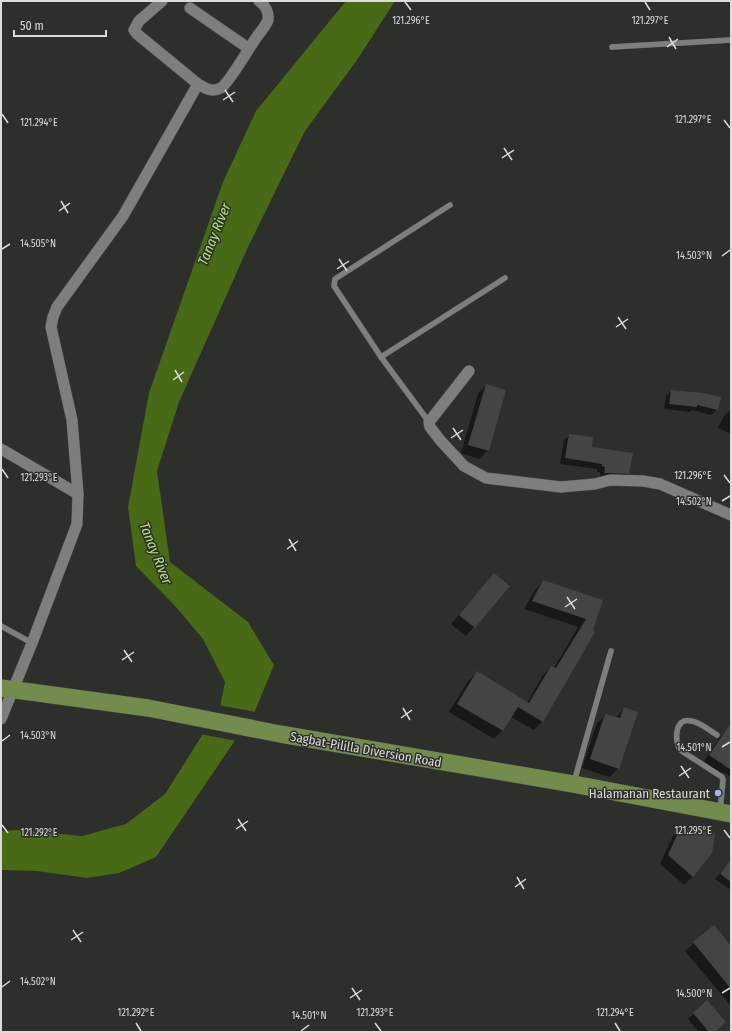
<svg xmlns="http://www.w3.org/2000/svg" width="732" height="1033" font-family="'Fira Sans Condensed',sans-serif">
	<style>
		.water { fill: #486915 }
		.pier { fill: #2d2f2b }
		.shadow { fill: #0007 }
		.building { fill: #424540 }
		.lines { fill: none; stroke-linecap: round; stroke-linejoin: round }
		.lane-casing { stroke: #484a47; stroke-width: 6 }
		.street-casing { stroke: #484a47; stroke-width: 12 }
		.primary-casing { stroke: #484a47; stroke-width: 18 }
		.lane { stroke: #7d7f7a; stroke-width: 5.5 }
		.street { stroke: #7d7f7a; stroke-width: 11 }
		.primary { stroke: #738c4e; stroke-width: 17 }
		.ticks { fill: none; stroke: #dbdcda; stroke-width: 1.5 }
		.poi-dot { fill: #a8b0fc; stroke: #2d2f2b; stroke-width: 1.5 }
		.labels { text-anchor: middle; stroke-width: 3; stroke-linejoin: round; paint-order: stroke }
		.street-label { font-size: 13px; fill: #dbdcda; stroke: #2d2f2b }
		.poi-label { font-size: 13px; fill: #dbdcda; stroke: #2d2f2b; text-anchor: end }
		.water-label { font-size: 14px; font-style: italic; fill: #b3e378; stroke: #2d2f2b }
		.ticks-label { font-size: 10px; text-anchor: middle; fill: #dbdcda; stroke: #2d2f2b; stroke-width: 3; stroke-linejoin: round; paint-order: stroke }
	</style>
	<rect width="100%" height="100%" fill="#2d2f2b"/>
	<polygon class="water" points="346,1 395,1 357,60 305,131 248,247 179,402 157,471 170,562 248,622 274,665 255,711 156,857 119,873 87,878 37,871 1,870 1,831 17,830 82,836 126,824 165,794 220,707 225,682 203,639 176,607 136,566 128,507 149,393 223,182 256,111"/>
	<polygon class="pier" points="218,705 256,712 237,741 200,734"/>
	<g class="shadow">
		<polygon points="486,385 488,450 479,459 461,453 478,394"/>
		<polygon points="671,391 717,410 711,415 692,410 690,412 664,409 666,396"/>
		<polygon points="730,410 731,411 731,434 718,428 724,416"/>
		<polygon points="570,435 629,473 623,479 600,478 600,472 597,472 597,469 560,464 564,440"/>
		<polygon points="494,574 509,586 466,636 451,624"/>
		<polygon points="543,581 602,600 592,631 594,632 542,722 534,730 511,717 502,731 494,739 449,712 468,681 477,673 527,703 543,675 551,667 554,668 578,627 524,609 535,590"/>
		<polygon points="624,708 618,768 610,777 582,768 597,723 606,715 616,718"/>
		<polygon points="728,729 731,731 731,777 724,773 721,777 702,764 720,737"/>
		<polygon points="681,827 711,853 692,877 684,885 660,864 673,836"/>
		<polygon points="728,864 731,866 731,887 729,889 715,879"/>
		<polygon points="714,927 731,948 731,1006 685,951"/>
		<polygon points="707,1002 714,1032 699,1032 688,1019"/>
	</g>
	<g class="building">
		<polygon points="486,384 506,390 489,451 468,445"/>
		<polygon points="671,390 703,393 721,397 718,410 697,405 697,407 669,404"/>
		<polygon points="569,434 593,437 592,447 633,453 629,474 604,473 605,467 602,466 602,464 565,458"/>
		<polygon points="494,573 510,586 475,628 459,615"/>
		<polygon points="543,580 603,600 593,630 595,632 543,722 518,707 503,731 457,704 477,671 529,703 551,666 556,668 586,619 532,601"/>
		<polygon points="624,707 638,712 619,769 590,759 605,714 620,718"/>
		<polygon points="731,723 731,770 709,755"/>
		<polygon points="681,826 715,834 712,853 693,877 668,855"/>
		<polygon points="731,859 731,882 720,874"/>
		<polygon points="714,925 731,946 731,989 693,942"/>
		<polygon points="707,1000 726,1022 715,1032 709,1032 693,1013"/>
	</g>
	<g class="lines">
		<defs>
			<g id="lane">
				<polyline points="612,47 731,40"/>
				<polyline points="381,357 505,278"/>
				<polyline points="429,422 381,357 334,286 335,279 450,205"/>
				<polyline points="1,626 32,643"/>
				<path d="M 717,735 C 709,730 700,722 691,721 C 675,717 674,740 680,750 L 722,777 L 723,780 L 720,811"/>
				<polyline points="574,782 611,651"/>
			</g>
			<g id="street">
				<path d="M 162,1 L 139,21 L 134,30 L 137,34 L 198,84 C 205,88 212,93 221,88 C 229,83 249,48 256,38 C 260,32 266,26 268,20 C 269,12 265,5 259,1"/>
				<polyline points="190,8 248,48"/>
				<polyline points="469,371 429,422 430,427 440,440 464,466 486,478 561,487 595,484 610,480 643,481 660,484 731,515"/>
				<polyline points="1,449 78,494"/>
				<polyline points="1,719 32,643 77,524 78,494 72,420 51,327 53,317 57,307 123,216 198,84"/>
			</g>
			<polyline id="primary" points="1,688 148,708 280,734 573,784 731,814"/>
		</defs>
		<use href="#lane" class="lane-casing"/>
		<use href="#street" class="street-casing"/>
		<use href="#primary" class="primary-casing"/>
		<use href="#lane" class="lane"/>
		<use href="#street" class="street"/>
		<use href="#primary" class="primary"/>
	</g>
	<path class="ticks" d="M 405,2 L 411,10M 645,2 L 650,10M 669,37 L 676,49M 667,47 L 678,39M 225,90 L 233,102M 223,100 L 235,92M 2,114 L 8,123M 724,120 L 730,128M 504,148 L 512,160M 502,158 L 514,150M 61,201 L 68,213M 59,211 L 70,203M 2,249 L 10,244M 722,256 L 730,250M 339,259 L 347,271M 337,269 L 349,261M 618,317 L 626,329M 616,327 L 628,319M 175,370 L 182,382M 173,380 L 184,372M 453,428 L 461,440M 451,438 L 463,430M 2,469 L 8,478M 724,475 L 730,483M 722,501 L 730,496M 289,539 L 296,551M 287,549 L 298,541M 567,597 L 575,609M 565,607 L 577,599M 124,650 L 132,662M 122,660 L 134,652M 403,708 L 410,720M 401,718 L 412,710M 2,741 L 10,735M 722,747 L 730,742M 681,766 L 689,778M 679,776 L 691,768M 238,819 L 246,831M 2,825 L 8,833M 236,829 L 248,821M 724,830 L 730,838M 517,877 L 524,889M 515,887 L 526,879M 73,930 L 81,942M 71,940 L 83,932M 2,987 L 10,981M 352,988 L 360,1000M 722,993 L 730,988M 350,998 L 362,990M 136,1023 L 141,1031M 375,1023 L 381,1031M 615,1023 L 620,1031M 301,1031 L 309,1025"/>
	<circle class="poi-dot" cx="718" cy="793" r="4"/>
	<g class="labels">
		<g class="street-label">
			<text transform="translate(366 749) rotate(10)" y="5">Sagbat-Pililla Diversion Road</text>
		</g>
		<g class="poi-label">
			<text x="710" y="798">Halamanan Restaurant</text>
		</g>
		<g class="water-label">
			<text transform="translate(214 234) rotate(-68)" y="5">Tanay River</text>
			<text transform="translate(156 553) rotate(68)" y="5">Tanay River</text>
		</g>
	</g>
	<g class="ticks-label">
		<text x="411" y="24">121.296°E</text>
		<text x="650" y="24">121.297°E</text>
		<text x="693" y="123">121.297°E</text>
		<text x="39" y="126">121.294°E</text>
		<text x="38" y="247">14.505°N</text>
		<text x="694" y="259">14.503°N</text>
		<text x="693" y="479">121.296°E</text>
		<text x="39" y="481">121.293°E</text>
		<text x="694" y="505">14.502°N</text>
		<text x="38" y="739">14.503°N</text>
		<text x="694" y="751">14.501°N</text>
		<text x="693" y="834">121.295°E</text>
		<text x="39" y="836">121.292°E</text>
		<text x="38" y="985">14.502°N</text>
		<text x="694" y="997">14.500°N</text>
		<text x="136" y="1016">121.292°E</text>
		<text x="375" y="1016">121.293°E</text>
		<text x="615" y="1016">121.294°E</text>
		<text x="309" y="1019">14.501°N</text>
	</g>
	<rect width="732" height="1033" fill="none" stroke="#dbdcda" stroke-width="4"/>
	<path d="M14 30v6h92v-6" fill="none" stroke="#dbdcda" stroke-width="2"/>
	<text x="20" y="30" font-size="12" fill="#dbdcda" stroke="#2d2f2b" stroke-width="3" paint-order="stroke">50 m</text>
</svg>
